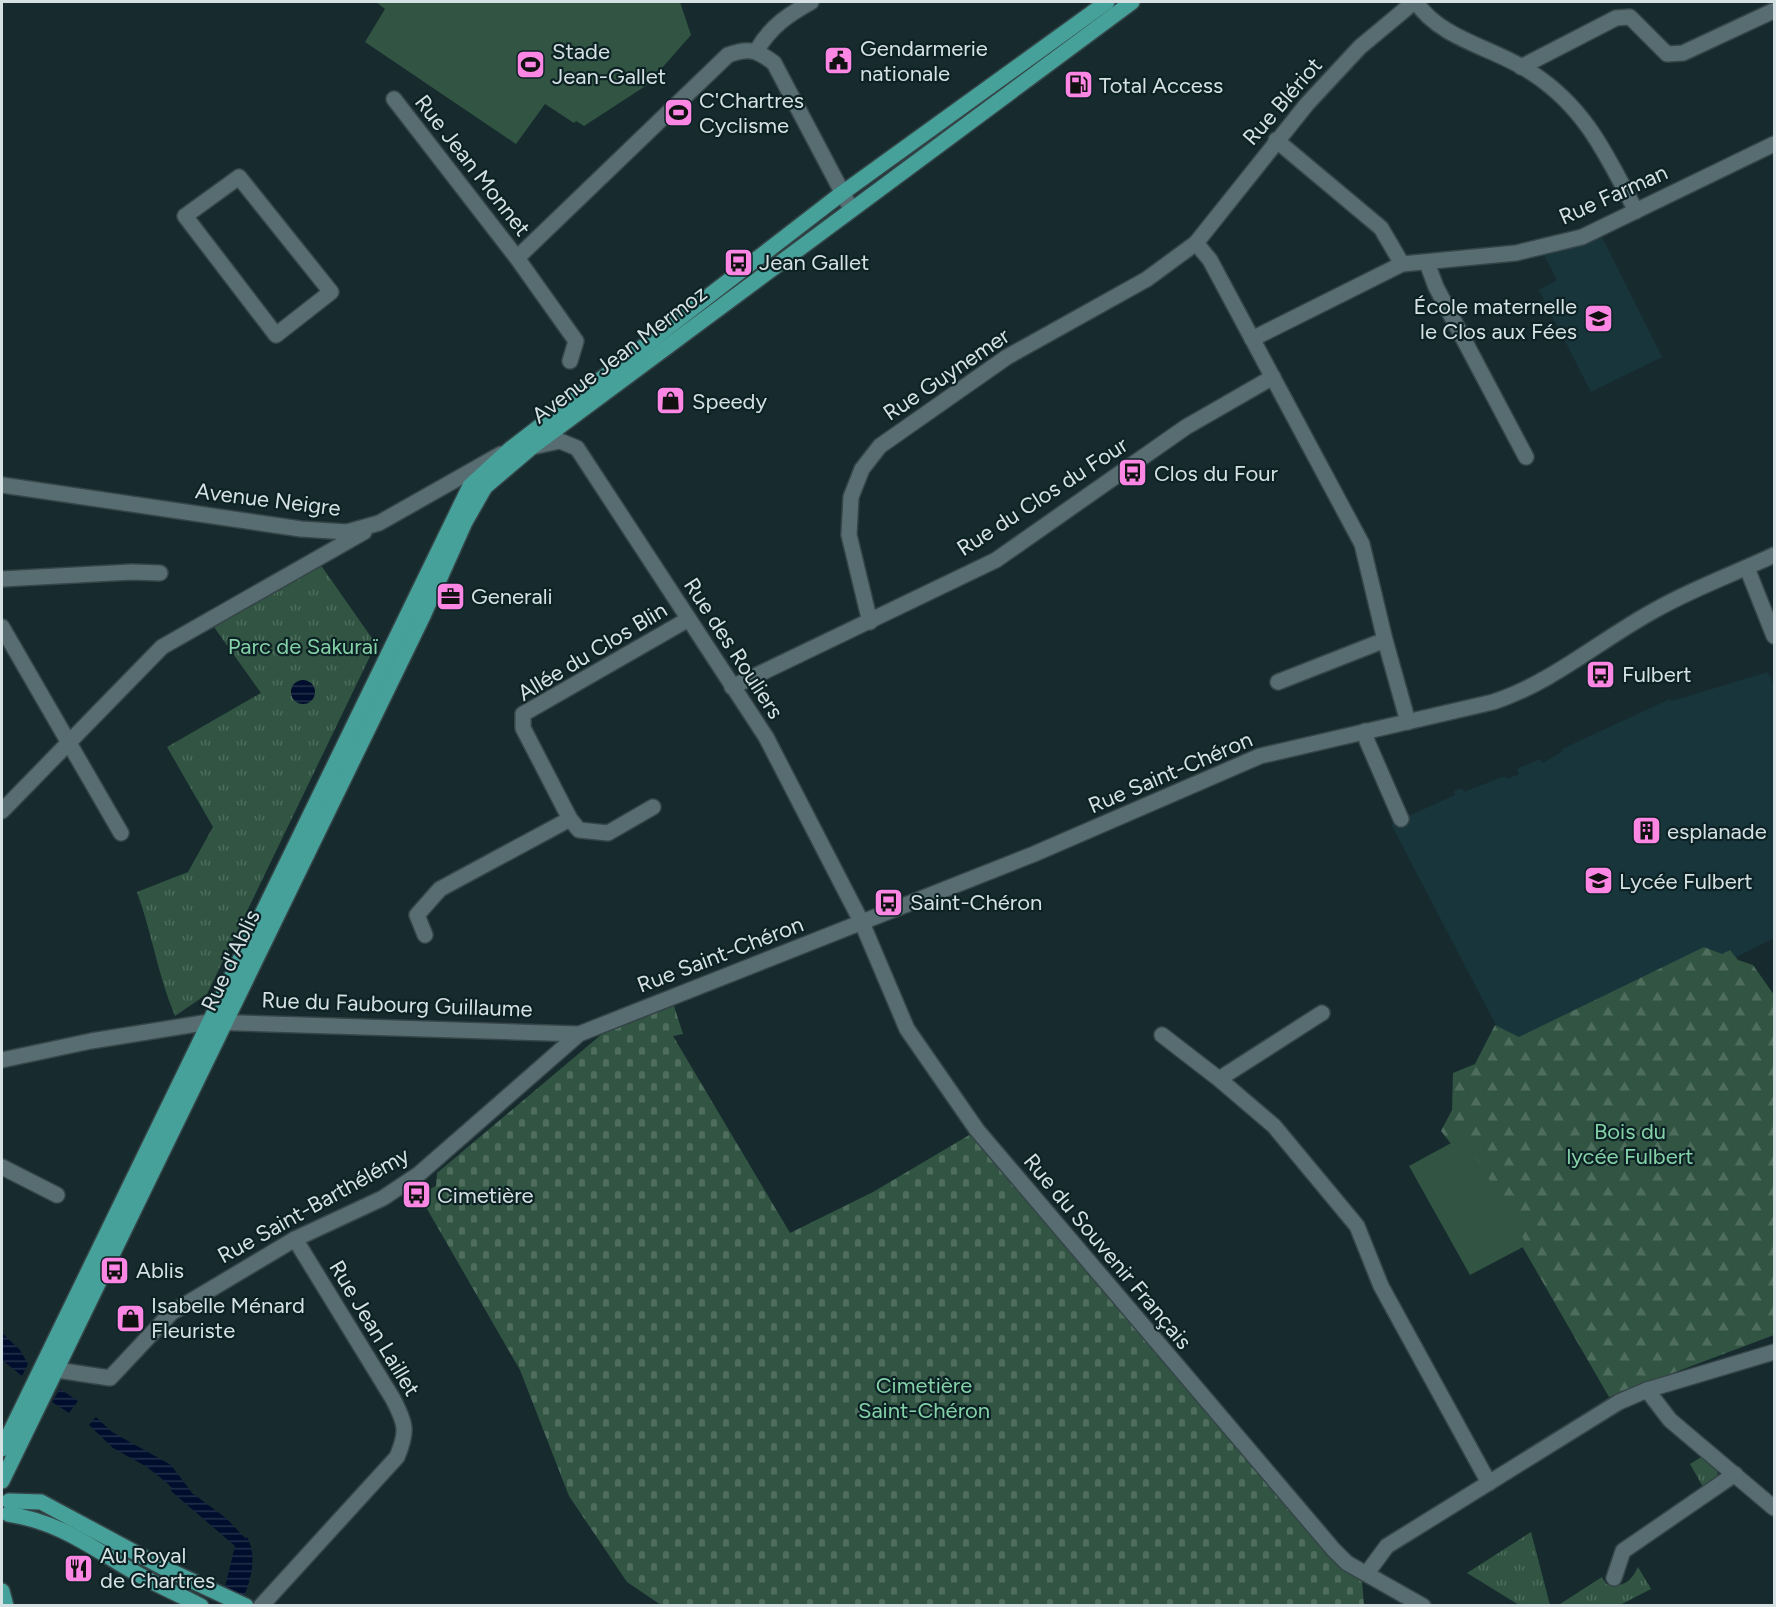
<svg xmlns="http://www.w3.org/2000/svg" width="1776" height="1607" font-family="Figtree,sans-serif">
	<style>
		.built { fill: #17353b }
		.forest { fill: url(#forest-firs) }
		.cemetery { fill: url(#cemetery-stones) }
		.park { fill: url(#park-tufts) }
		.pitch { fill: #315542 }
		.water { fill: url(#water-rules) }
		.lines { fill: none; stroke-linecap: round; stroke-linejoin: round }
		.minor-casing { stroke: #354548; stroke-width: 18 }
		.major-casing { stroke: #354548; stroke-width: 18 }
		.minor { stroke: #576d71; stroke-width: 15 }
		.major { stroke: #46a19a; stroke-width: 15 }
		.labels { text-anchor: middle; stroke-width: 4.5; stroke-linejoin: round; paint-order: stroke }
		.poi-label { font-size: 22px; fill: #d5e1e3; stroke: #0d2225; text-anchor: start }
		.street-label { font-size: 22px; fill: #d5e1e3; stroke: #0d2225 }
		.park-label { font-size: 22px; fill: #85d2a8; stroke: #0d2225 }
	</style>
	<defs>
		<pattern id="forest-firs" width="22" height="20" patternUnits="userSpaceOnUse" patternTransform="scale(1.5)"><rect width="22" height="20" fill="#315542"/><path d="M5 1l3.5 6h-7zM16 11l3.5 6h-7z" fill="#4e6d5d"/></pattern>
		<pattern id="cemetery-stones" width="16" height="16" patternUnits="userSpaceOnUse" patternTransform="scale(1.5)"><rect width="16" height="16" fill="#315542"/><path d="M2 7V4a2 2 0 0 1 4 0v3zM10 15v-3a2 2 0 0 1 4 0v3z" fill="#4e6d5d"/></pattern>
		<pattern id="park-tufts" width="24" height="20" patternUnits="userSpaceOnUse" patternTransform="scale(1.5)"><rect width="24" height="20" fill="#315542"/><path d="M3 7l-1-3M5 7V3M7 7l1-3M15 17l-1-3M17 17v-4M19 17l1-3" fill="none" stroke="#4e6d5d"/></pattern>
		<pattern id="water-rules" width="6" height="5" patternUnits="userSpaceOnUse" patternTransform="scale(1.5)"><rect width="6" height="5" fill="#000d2c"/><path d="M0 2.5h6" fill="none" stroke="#24304a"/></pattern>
	</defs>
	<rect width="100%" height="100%" fill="#172b2f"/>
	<g class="built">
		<polygon points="1602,237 1662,357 1591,392 1539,290 1557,280 1544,255"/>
		<polygon points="1768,672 1774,686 1774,938 1577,1038 1509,1050 1391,824 1455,795 1454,791 1462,788 1464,792 1505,776 1507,779 1519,774 1517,769 1540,759 1543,763 1563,751 1562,749 1670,699 1672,701"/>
	</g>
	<polygon class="forest" points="1704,947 1722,954 1730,950 1738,960 1753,965 1774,995 1774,1335 1609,1397 1496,1201 1441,1131 1452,1110 1453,1073 1475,1064 1495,1025 1519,1037"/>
	<polygon class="cemetery" points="674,1006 683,1034 673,1036 790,1233 873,1192 971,1134 1167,1361 1338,1565 1362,1582 1364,1605 661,1605 627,1582 569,1496 520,1370 419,1195 436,1186 437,1173 602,1034"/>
	<g class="park">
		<path d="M 320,564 L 376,644 L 207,994 L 175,1016 C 158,976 152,933 137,892 L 188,872 L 213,827 L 167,747 L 261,693 L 214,627 Z"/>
		<polygon points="1703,1456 1717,1469 1718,1476 1703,1487 1690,1464"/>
		<polygon points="1531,1532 1550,1605 1519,1605 1467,1573"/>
		<path d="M 1638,1567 L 1651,1589 L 1620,1605 L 1557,1606 L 1602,1577 L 1606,1584 C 1624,1587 1630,1583 1638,1567 Z"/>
	</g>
	<g class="pitch">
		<polygon points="376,2 680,2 691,35 647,85 584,126 576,121 574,123 545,104 516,144 365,42 385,9"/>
		<polygon points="1464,1136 1527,1245 1470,1275 1409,1166"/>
	</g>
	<g class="water">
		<circle cx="303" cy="692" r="12"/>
		<polygon points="2,1333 20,1350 28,1364 22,1376 2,1360"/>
		<polygon points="60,1389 78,1401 69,1413 52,1402"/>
		<path d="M 96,1417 L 112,1432 L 171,1465 L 192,1493 L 226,1518 L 245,1538 L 247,1537 C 257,1554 252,1577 244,1596 L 225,1587 L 235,1546 L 171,1491 L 172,1488 L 167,1483 L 147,1467 L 113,1448 L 89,1425 Z"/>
	</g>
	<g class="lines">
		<defs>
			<g id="minor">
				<path d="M 1416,2 C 1441,40 1496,48 1532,73 C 1586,108 1607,156 1636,211"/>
				<path d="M 757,50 C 771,26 788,15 811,2"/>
				<polyline points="1521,67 1616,18 1630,17 1667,54 1683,53 1773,11"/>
				<polyline points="394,99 517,258"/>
				<polyline points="1276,140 1381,228 1402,264"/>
				<polygon points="239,177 331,292 276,335 185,216"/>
				<polyline points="1196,243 1210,260 1362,544 1385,640 1408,722"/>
				<polyline points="1427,263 1436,287 1526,457"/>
				<polyline points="1252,339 1402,264 1516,253 1582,237 1774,144"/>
				<path d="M 570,361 L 576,341 L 517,258 L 728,55 C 749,47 757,50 774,63 L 851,209"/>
				<polyline points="532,447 560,441 577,448 766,737 862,923 907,1029 977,1130 1333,1549 1347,1563 1423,1606"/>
				<polyline points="2,485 301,529 347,532 379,523 501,454"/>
				<polyline points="1747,568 1774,636"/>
				<polyline points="2,579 132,572 160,573"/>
				<polyline points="870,622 849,535 851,497 862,469 880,446 1007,357 1147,279 1196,243 1307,104 1360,47 1414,2"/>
				<polyline points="2,627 121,833"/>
				<polyline points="1278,682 1385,640"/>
				<polyline points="732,687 996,560 1186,427 1273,377"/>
				<polyline points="1365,731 1367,741 1401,819"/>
				<polyline points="2,811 162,647 364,532"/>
				<polyline points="570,819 579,830 608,833 653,807"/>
				<polyline points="425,935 417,915 440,889 570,819 523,728 523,714 687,620"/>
				<polyline points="1162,1035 1219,1079 1274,1126 1357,1226 1381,1286 1489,1483"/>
				<polyline points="2,1060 91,1041 209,1022 579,1034"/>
				<polyline points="1219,1079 1322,1013"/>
				<polyline points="2,1167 57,1195"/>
				<path d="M 57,1370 L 110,1378 L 171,1313 L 295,1239 L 383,1198 L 419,1174 L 579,1034 L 1034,854 L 1260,756 L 1493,702 C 1554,682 1601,639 1657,609 C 1694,588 1736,573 1774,555"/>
				<polyline points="1647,1390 1670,1420 1774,1508"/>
				<polyline points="1367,1573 1387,1546 1619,1402 1647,1390 1774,1352"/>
				<polyline points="1614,1578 1623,1551 1735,1474"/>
				<path d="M 261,1606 L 397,1457 C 408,1431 406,1424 393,1399 L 295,1239"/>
			</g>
			<g id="major">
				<polyline points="2,1449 470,486 509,450 841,194 1107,2"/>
				<polyline points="2,1481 423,616 465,522 485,487 532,447 1132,2"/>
				<polyline points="9,1501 41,1502 162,1567 246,1606"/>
				<path d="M 8,1514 C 62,1523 89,1546 134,1572 C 156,1585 179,1594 201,1606"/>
				<polyline points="2,1591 6,1606"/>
			</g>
		</defs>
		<use href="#minor" class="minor-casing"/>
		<use href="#major" class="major-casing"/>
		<use href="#minor" class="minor"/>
		<use href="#major" class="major"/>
	</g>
	<defs>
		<symbol id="civic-square" viewBox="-11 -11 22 22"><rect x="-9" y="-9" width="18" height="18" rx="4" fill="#fc86e4" stroke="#0d2225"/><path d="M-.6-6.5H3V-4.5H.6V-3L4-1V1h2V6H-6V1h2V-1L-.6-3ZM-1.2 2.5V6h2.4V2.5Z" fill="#111"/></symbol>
		<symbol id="stadium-square" viewBox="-11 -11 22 22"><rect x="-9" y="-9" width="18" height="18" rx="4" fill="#fc86e4" stroke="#0d2225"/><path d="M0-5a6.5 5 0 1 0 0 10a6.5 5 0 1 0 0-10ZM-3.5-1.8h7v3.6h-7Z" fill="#111"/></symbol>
		<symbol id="fuel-square" viewBox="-11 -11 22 22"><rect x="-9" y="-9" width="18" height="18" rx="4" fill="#fc86e4" stroke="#0d2225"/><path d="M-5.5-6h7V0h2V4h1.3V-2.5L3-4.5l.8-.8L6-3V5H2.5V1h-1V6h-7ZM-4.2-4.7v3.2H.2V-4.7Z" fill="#111"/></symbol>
		<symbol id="bus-square" viewBox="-11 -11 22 22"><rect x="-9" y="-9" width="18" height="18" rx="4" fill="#fc86e4" stroke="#0d2225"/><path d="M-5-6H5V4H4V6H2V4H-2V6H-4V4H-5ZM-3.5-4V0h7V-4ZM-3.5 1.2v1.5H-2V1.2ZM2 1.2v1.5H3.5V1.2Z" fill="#111"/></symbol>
		<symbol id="school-square" viewBox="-11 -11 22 22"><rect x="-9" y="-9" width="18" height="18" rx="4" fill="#fc86e4" stroke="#0d2225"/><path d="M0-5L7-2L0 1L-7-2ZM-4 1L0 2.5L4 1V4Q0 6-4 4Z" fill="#111"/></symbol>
		<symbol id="shop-square" viewBox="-11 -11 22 22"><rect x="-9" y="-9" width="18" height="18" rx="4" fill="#fc86e4" stroke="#0d2225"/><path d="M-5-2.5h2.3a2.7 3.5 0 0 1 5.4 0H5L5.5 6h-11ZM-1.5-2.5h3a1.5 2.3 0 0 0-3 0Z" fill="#111"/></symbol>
		<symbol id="office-square" viewBox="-11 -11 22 22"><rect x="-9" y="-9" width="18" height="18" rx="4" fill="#fc86e4" stroke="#0d2225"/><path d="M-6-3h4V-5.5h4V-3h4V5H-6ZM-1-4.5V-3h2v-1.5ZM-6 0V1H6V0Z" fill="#111"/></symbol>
		<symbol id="building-square" viewBox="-11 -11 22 22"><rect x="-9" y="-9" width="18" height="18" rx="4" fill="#fc86e4" stroke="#0d2225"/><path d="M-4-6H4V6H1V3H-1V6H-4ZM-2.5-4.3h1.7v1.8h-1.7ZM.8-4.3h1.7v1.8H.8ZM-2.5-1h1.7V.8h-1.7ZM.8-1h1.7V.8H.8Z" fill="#111"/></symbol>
		<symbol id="restaurant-square" viewBox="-11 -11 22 22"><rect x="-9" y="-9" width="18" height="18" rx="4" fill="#fc86e4" stroke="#0d2225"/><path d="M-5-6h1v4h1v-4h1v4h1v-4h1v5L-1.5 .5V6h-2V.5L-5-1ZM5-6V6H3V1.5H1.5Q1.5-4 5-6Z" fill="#111"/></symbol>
	</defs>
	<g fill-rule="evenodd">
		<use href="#civic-square" x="822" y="44" width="33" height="33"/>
		<use href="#stadium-square" x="514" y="48" width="33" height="33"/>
		<use href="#fuel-square" x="1062" y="68" width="33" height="33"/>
		<use href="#stadium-square" x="662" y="96" width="33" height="33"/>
		<use href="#bus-square" x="722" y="246" width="33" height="33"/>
		<use href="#school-square" x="1582" y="302" width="33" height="33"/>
		<use href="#shop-square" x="654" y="384" width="33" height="33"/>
		<use href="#bus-square" x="1116" y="456" width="33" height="33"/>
		<use href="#office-square" x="434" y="580" width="33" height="33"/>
		<use href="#bus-square" x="1584" y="658" width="33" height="33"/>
		<use href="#building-square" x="1630" y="814" width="33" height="33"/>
		<use href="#school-square" x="1582" y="864" width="33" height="33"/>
		<use href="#bus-square" x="872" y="886" width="33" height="33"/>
		<use href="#bus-square" x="400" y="1178" width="33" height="33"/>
		<use href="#bus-square" x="98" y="1254" width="33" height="33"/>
		<use href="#shop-square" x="114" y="1302" width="33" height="33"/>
		<use href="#restaurant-square" x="62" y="1552" width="33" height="33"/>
	</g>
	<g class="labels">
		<g class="poi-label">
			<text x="860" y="56">Gendarmerie<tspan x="860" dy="25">nationale</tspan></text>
			<text x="552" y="59">Stade<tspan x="552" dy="25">Jean-Gallet</tspan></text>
			<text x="1099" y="93">Total Access</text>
			<text x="699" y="108">C'Chartres<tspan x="699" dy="25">Cyclisme</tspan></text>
			<text x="759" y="270">Jean Gallet</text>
			<text x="1577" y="314" text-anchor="end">École maternelle<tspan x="1577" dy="25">le Clos aux Fées</tspan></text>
			<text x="692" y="409">Speedy</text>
			<text x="1154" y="481">Clos du Four</text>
			<text x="471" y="604">Generali</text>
			<text x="1622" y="682">Fulbert</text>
			<text x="1667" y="839">esplanade</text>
			<text x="1619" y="889">Lycée Fulbert</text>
			<text x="910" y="910">Saint-Chéron</text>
			<text x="437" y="1203">Cimetière</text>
			<text x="136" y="1278">Ablis</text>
			<text x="151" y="1313">Isabelle Ménard<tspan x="151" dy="25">Fleuriste</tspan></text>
			<text x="100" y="1563">Au Royal<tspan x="100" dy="25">de Chartres</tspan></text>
		</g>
		<g class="street-label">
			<text transform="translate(1282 101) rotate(-49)" y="8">Rue Blériot</text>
			<text transform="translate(473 165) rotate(52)" y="8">Rue Jean Monnet</text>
			<text transform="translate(1613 194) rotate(-24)" y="8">Rue Farman</text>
			<text transform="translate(619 354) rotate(-37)" y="8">Avenue Jean Mermoz</text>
			<text transform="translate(946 374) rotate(-34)" y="8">Rue Guynemer</text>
			<text transform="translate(1042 496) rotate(-33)" y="8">Rue du Clos du Four</text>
			<text transform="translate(268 499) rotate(7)" y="8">Avenue Neigre</text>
			<text transform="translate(734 648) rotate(57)" y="8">Rue des Rouliers</text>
			<text transform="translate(592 651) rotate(-31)" y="8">Allée du Clos Blin</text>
			<text transform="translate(1170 772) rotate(-23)" y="8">Rue Saint-Chéron</text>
			<text transform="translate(720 954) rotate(-21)" y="8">Rue Saint-Chéron</text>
			<text transform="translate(230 960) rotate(-65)" y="8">Rue d'Ablis</text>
			<text transform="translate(397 1004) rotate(2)" y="8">Rue du Faubourg Guillaume</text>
			<text transform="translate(313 1205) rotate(-29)" y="8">Rue Saint-Barthélémy</text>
			<text transform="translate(1108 1251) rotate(50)" y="8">Rue du Souvenir Français</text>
			<text transform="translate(375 1328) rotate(59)" y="8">Rue Jean Laillet</text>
		</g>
		<g class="park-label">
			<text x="303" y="654">Parc de Sakuraï</text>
			<text x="1630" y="1139">Bois du<tspan x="1630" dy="25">lycée Fulbert</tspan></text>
			<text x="924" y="1393">Cimetière<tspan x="924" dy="25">Saint-Chéron</tspan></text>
		</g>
	</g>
	<rect width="1776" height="1607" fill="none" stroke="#d5e1e3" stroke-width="6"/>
</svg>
